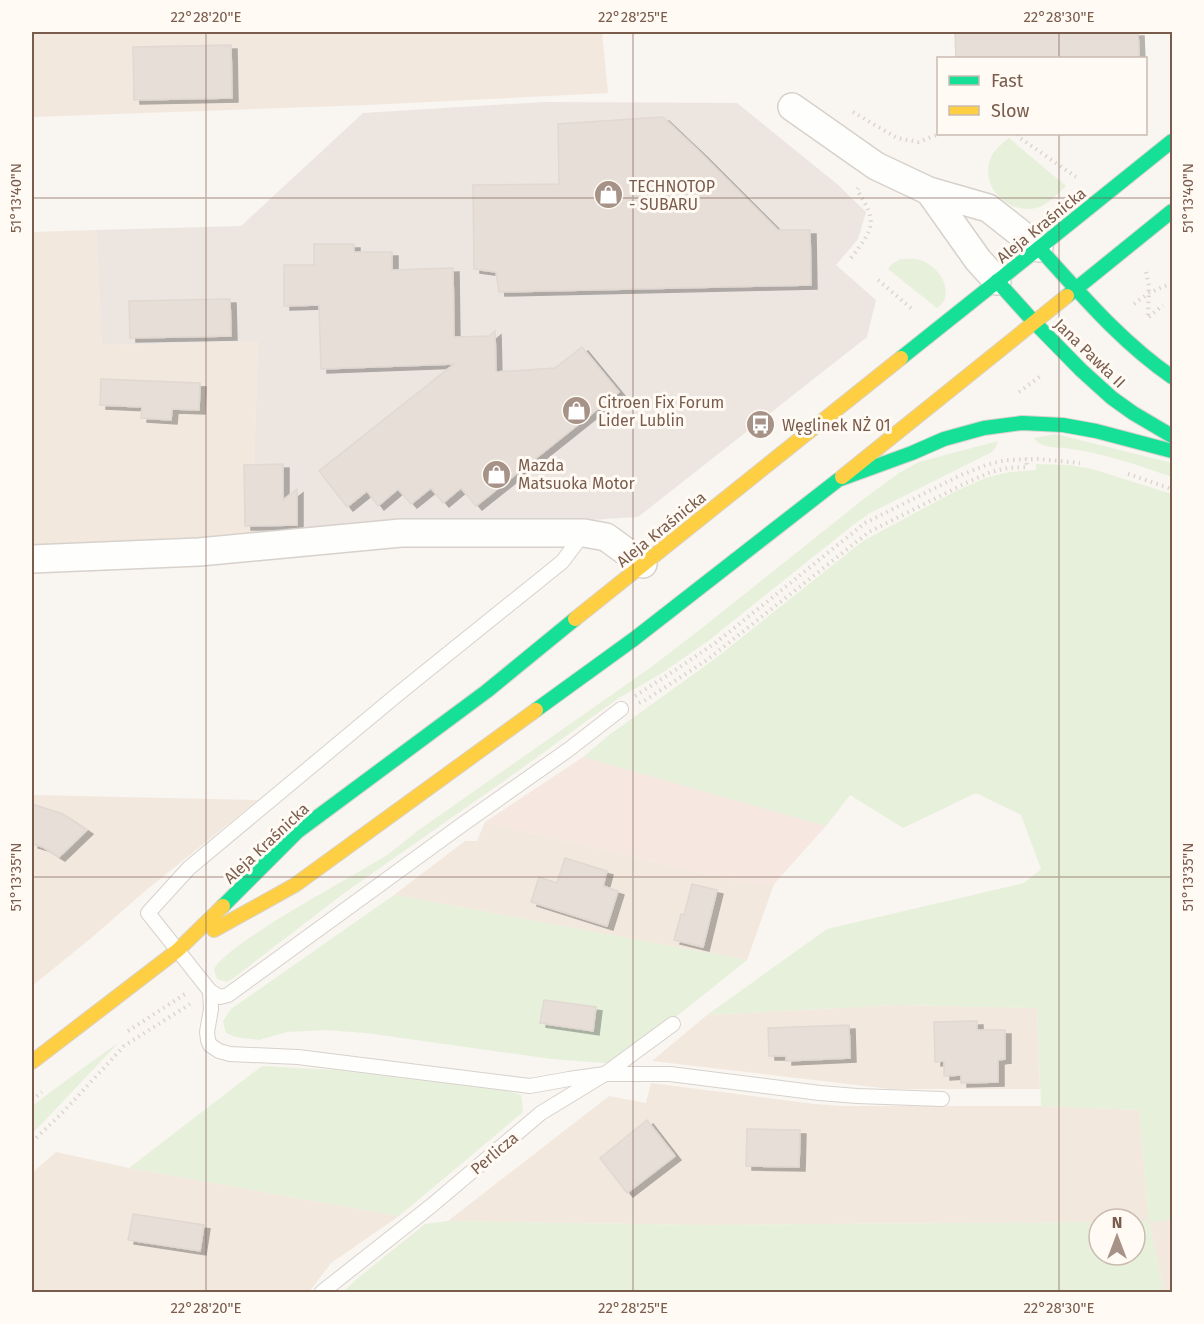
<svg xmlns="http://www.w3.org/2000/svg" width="1204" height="1324" font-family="'Fira Sans',sans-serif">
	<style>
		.residential { fill: #f2e8de }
		.commercial { fill: #f6e8e1 }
		.industrial { fill: #ede5e0 }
		.green { fill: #e7f0db }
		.building { fill: #e6ded7; stroke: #e2d8d2; stroke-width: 1.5; filter: url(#shadow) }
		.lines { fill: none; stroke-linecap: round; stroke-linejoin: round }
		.lane-casing { stroke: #d7d1cb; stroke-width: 16 }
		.street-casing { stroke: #d7d1cb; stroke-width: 30 }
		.fast-casing { stroke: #d9d2cb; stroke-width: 16 }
		.slow-casing { stroke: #d9d2cb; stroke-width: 16 }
		.path { stroke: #dcd5d0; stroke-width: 4; stroke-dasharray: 1.5 4.5; stroke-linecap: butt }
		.lane { stroke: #fefefd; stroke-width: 14 }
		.street { stroke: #fefefd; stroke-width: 27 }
		.fast { stroke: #16e098; stroke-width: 14 }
		.slow { stroke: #ffcf43; stroke-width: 14 }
		.ticks { fill: none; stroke: #7a5c4d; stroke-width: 1.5; stroke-opacity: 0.45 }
		.labels { text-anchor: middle; stroke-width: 6; stroke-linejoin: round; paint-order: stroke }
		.poi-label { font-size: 16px; fill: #7a5c4d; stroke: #fffaf3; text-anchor: start }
		.street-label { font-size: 16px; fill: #7a5c4d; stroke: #fffaf3 }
		.neatline { fill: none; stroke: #7a5c4d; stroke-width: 2 }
		.ticks-label { font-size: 15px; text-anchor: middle; fill: #7a5c4d }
	</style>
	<defs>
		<filter id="shadow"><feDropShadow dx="6" dy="4" stdDeviation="0" flood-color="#0004"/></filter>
	</defs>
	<rect width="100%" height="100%" fill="#f9f5f0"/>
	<g class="residential">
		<polygon points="32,32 602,32 608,93 368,105 32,117"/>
		<polygon points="96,230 102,345 258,342 252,536 32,546 32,232"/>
		<polygon points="32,795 258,800 145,891 90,939 32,986"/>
		<polygon points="485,822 737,881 774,884 747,960 394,895 465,841 477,841"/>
		<polygon points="898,1005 1037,1008 1040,1089 891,1089 652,1061 707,1015"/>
		<polygon points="651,1083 814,1104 842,1106 1041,1106 1139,1110 1149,1221 1172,1220 1172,1292 1164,1292 1149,1222 1135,1222 1135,1219 1099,1219 1099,1222 706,1225 448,1221 609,1096 646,1103"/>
		<polygon points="56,1152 129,1168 399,1216 331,1263 309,1292 32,1292 32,1173"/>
	</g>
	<polygon class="commercial" points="583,757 826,826 774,884 737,881 485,822"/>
	<polygon class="industrial" points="544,102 737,103 837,184 866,212 858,239 836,265 876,300 867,337 638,517 436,530 252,536 258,342 102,345 96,230 241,226 363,113"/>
	<g class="green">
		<path d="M 1009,138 L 1066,186 C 1058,193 1047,206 1036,208 C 1010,214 983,190 989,164 C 991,152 1000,145 1009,138 Z"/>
		<path d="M 901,259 C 908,259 914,258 920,260 C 936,265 951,284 944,301 C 943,302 938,308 937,308 L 888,269 L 893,263 Z"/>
		<path d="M 1056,434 L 1172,463 L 1172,477 C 1137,465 1101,452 1064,448 C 1053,447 1041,448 1034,438 Z"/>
		<path d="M 998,441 L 996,447 L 992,452 L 870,513 L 857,522 L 708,641 L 662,673 L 619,698 L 588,720 L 521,769 L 347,891 L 231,980 L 227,982 L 217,979 L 214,970 C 221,946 358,874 387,855 C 397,848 406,840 416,832 L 650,668 L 702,628 L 865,498 L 899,473 L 919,462 Z"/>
		<polygon points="1036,464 1069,465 1092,469 1172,494 1172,1220 1149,1222 1164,1292 343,1292 358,1278 425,1224 448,1221 706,1225 1099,1222 1099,1255 1135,1255 1135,1222 1149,1221 1139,1110 1041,1106 1037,1008 898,1005 707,1015 827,929 1024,883 1041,869 1021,815 976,793 903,828 850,795 826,826 583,757 609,735 712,661 863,541 956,491 988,477 1010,472 1036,470"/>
		<polygon points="394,895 747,960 617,1064 552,1059 366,1033 324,1030 287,1032 259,1040 236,1037 226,1033 223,1021 231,1009"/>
		<polygon points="118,1043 32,1134 32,1106 83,1068"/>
		<polygon points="262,1066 335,1070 508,1091 521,1095 523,1112 399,1216 129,1168"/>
	</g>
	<g class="building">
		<polygon points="955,32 1138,32 1139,58 956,58"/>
		<polygon points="231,45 232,98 134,100 133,47"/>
		<polygon points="663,117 701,153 778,230 810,230 811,285 499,292 496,272 474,269 473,185 559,184 558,124"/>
		<polygon points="314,244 354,244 354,252 392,252 392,270 453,268 454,337 489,336 495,331 496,372 555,368 582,347 619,392 476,506 461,488 443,503 431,488 411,504 398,489 378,506 367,491 347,507 319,471 454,364 321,369 319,305 284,306 284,265 314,265"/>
		<polygon points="230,299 231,336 130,338 129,301"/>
		<polygon points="101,379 200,383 199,410 172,409 171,420 141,418 142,407 100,405"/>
		<polygon points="283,464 283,500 297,489 297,525 245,526 244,465"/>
		<polygon points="32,804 63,814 87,830 59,857 43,847 32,844"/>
		<polygon points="565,858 607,871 603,886 618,891 607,926 531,902 539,877 557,883"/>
		<polygon points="692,884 717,890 703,947 674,940 681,914 684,915"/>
		<polygon points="544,1000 596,1007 593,1031 540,1023"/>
		<polygon points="977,1021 977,1030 1005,1030 1005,1059 998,1060 998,1082 961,1083 961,1075 944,1076 944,1061 935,1062 934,1022"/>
		<polygon points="849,1025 850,1058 786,1061 786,1056 769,1056 768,1028"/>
		<polygon points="647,1120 675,1156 627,1193 600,1158"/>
		<polygon points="747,1129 800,1130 799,1167 746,1166"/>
		<polygon points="133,1214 204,1225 200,1251 128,1240"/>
	</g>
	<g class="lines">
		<defs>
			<g id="lane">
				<polyline points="584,533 562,562 398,694 189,868 148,913 210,991 220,997 228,995 463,824 568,750 621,709"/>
				<polyline points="210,991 211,1009 207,1032 208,1040 210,1045 219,1051 230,1054 298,1057 530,1086 569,1079 605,1074 670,1074 820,1093 857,1096 942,1099"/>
				<polyline points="322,1292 431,1206 541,1113 605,1074 673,1024"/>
			</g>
			<g id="street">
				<polyline points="792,107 876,166 929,191 988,208 1039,248"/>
				<polyline points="929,191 978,260 997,281"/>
				<polyline points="32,559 199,552 401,533 584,533 606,537 643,564"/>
			</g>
			<g id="fast">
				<polyline points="1039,248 1172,141"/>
				<polyline points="997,281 1034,322 1081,370 1112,398 1133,413 1172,436"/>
				<polyline points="1067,296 1172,211"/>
				<path d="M 901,358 L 1039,248 C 1081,294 1120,341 1172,377"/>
				<polyline points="536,710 634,639 838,480 912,453 944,439 984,428 1022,423 1063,425 1096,431 1172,451"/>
				<polyline points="223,906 297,832 487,691 575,619"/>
			</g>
			<g id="slow">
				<polyline points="842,477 1067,296"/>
				<polyline points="575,619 901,358"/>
				<polyline points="214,930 295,885 536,710"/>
				<polyline points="32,1062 178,950 223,906"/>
			</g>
		</defs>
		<use href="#lane" class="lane-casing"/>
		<use href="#street" class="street-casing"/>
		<use href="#fast" class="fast-casing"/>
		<use href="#slow" class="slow-casing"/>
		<g class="path">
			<polyline points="853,112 897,138 918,142 939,134"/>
			<polyline points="1017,134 1020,138 1076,177"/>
			<path d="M 851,258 C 874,228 878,223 857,190 L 858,188"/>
			<polyline points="1146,272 1149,286 1148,317"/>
			<polyline points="878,280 912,309"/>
			<polyline points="1134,304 1149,293 1172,283"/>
			<polyline points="1149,317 1163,305"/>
			<polyline points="1019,392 1042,375"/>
			<polyline points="1128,474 1172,489"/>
			<polyline points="635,696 677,669 718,641 865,523 961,475 986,465 1006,460 1038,459 1080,463"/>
			<polyline points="639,703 644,701 707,660 869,532 968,482 991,472 1008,468 1027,467 1026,458"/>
			<polyline points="128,1031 185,994"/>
			<polyline points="32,1100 42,1092"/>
			<polyline points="32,1142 64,1111 124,1046 190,1004"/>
		</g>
		<use href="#lane" class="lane"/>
		<use href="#street" class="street"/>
		<use href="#fast" class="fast"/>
		<use href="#slow" class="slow"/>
	</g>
	<path class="ticks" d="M 206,32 L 206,1292M 633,32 L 633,1292M 1059,32 L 1059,58M 1059,134 L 1059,1292M 32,198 L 1172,198M 32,877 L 1172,877"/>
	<defs>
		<symbol id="shop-disc" viewBox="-11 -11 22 22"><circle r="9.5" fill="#a69286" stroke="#fffaf3"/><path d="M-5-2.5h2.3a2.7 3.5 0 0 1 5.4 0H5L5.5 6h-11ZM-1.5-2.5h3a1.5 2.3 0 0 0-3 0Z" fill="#fff"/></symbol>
		<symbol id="bus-disc" viewBox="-11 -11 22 22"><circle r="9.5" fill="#a69286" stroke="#fffaf3"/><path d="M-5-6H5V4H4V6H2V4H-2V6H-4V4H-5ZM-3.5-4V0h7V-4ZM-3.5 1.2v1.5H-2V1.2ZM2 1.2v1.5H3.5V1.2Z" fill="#fff"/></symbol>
	</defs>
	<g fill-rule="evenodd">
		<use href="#shop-disc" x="592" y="178" width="33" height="33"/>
		<use href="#shop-disc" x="560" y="394" width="33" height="33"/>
		<use href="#bus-disc" x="744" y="408" width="33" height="33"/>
		<use href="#shop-disc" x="480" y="458" width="33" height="33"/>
	</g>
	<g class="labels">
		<g class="poi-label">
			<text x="629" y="192">TECHNOTOP<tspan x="629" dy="18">- SUBARU</tspan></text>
			<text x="598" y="408">Citroen Fix Forum<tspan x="598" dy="18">Lider Lublin</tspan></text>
			<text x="782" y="431">Węglinek NŻ 01</text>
			<text x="518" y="471">Mazda<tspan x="518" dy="18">Matsuoka Motor</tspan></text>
		</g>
		<g class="street-label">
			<text transform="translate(1041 225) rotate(-39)" y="6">Aleja Kraśnicka</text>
			<text transform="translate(1090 353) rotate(44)" y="6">Jana Pawła II</text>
			<text transform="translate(661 529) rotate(-39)" y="6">Aleja Kraśnicka</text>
			<text transform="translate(266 843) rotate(-43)" y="6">Aleja Kraśnicka</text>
			<text transform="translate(494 1153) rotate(-40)" y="6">Perlicza</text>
		</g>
	</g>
	<rect width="1204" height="1324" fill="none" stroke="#fffaf3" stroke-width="66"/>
	<rect x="937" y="57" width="210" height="78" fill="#fffaf3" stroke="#cabbb1" stroke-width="1.5"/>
	<rect x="949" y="76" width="30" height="9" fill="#16e098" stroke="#cabbb1" stroke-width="1.5"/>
	<text x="991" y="87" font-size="18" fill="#7a5c4d">Fast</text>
	<rect x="949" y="106" width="30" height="9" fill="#ffcf43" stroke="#cabbb1" stroke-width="1.5"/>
	<text x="991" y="117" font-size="18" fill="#7a5c4d">Slow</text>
	<g transform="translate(1117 1237)"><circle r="28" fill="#fffaf3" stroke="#cabbb1" stroke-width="1.5"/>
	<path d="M0-4.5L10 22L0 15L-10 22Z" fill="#a69286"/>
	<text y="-9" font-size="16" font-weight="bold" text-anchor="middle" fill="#7a5c4d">N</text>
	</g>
	<rect x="33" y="33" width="1138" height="1258" class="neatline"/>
	<g class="ticks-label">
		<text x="206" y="22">22°28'20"E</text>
		<text x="633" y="22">22°28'25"E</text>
		<text x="1059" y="22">22°28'30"E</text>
		<text transform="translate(16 198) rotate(-90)" y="5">51°13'40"N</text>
		<text transform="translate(1188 198) rotate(-90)" y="5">51°13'40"N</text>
		<text transform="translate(16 877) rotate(-90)" y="5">51°13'35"N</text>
		<text transform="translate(1188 877) rotate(-90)" y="5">51°13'35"N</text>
		<text x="206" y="1313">22°28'20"E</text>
		<text x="633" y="1313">22°28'25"E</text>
		<text x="1059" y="1313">22°28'30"E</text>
	</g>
</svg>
